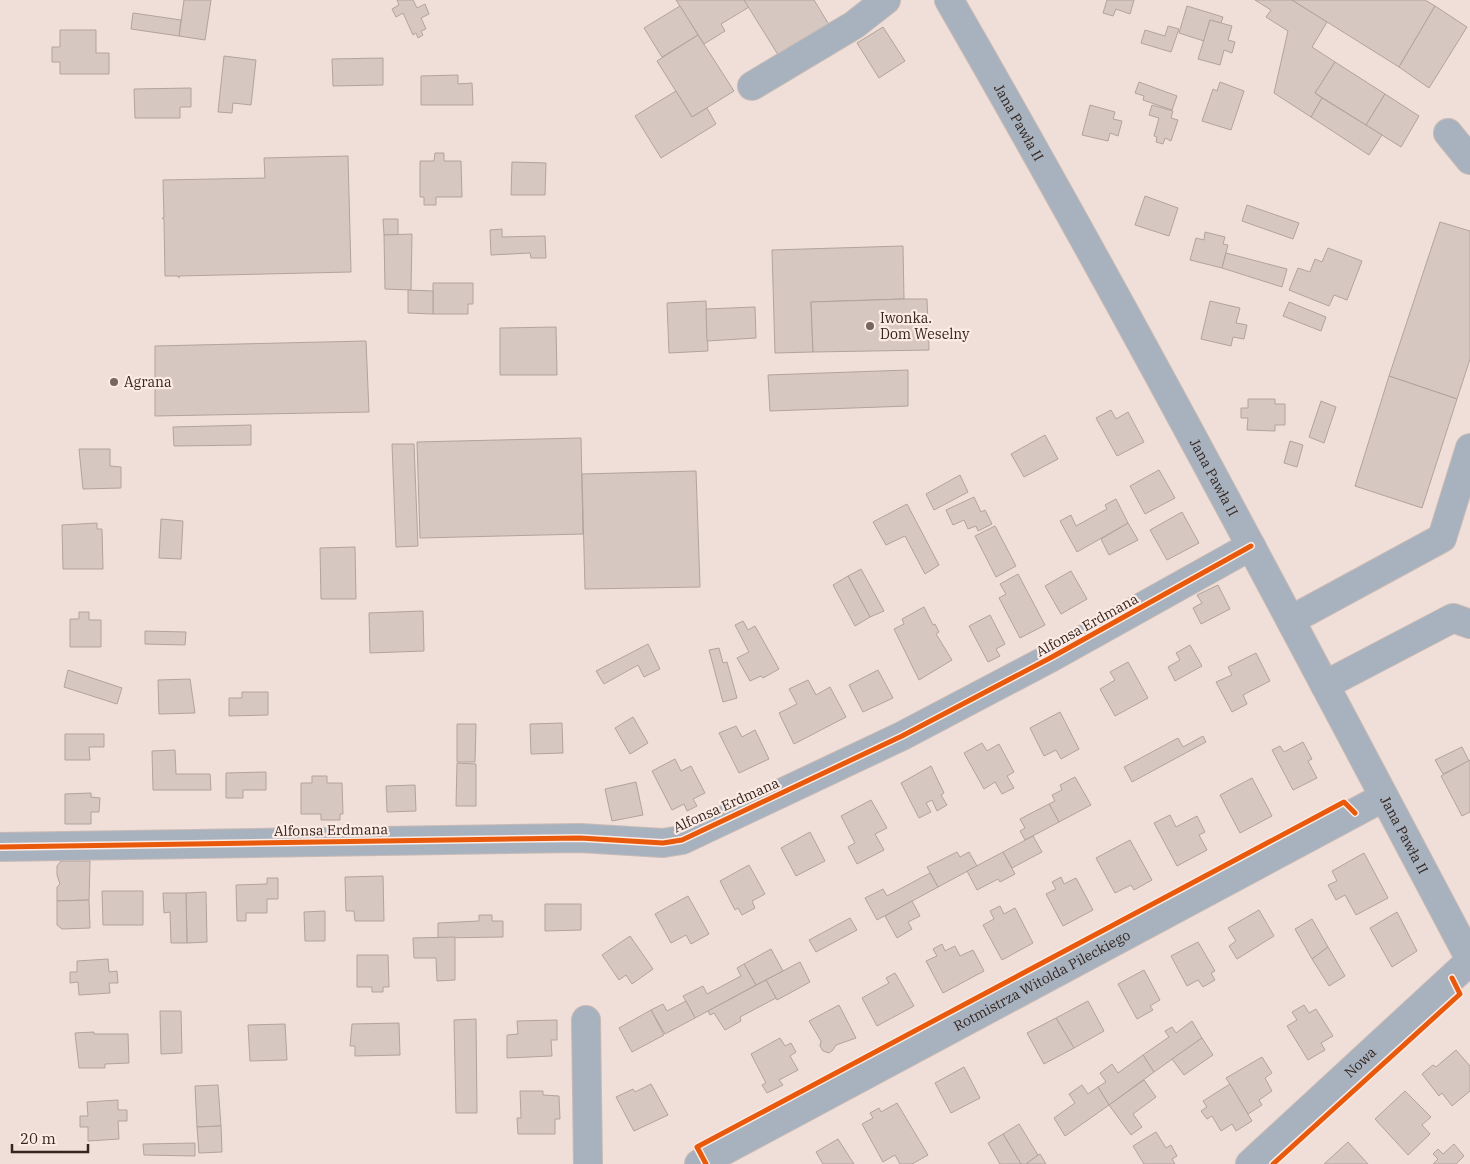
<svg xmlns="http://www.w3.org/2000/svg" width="1470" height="1164" font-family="'IBM Plex Serif',serif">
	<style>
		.building { fill: #d6c7c1; stroke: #b2a39e }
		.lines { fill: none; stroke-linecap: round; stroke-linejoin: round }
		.minor-casing { stroke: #c8bab5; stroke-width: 30 }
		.minor { stroke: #a7b2be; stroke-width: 28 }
		.cycleway-casing { stroke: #fbebe4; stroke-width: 8 }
		.cycleway { stroke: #e8590c; stroke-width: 5 }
		.poi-dot { fill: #766660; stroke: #fbebe4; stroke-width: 2 }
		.labels { text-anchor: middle; stroke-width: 4.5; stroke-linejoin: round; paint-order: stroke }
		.street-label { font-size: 14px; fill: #342520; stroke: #fbebe4 }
		.poi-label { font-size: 14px; fill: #342520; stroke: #fbebe4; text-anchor: start }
	</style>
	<rect width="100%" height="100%" fill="#f0ded8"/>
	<g class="building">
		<polygon points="184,0 211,0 205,40 179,36"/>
		<polygon points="397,0 413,0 417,8 425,4 429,14 421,18 426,29 421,31 423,35 418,38 416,33 413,35 403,13 396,17 392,9 399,5"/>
		<polygon points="676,0 744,0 749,7 721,24 725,31 704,44"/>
		<polygon points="744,0 814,0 831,28 780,58"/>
		<polygon points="1107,0 1134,0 1130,14 1116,9 1113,16 1103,13"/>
		<polygon points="1255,0 1292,0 1327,22 1312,47 1335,62 1315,93 1322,98 1311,117 1274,93 1288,31 1266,17 1271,10"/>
		<polygon points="1292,0 1425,0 1435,6 1399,67"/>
		<polygon points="680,6 698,35 662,57 644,28"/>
		<polygon points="1187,6 1223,17 1221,23 1210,20 1204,41 1179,33"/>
		<polygon points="1435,6 1467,27 1429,88 1399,67"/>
		<polygon points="133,13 181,20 179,36 131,29"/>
		<polygon points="1210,20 1232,26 1228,40 1235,42 1232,53 1224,50 1220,65 1198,59"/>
		<polygon points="1168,26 1179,29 1171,52 1141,43 1145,30 1165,36"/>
		<polygon points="883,27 905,61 879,78 857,43"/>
		<polygon points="60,30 96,30 96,53 109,53 109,74 60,74 60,62 52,62 52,47 60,47"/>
		<polygon points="698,35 734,91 692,117 657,61"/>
		<polygon points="224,56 256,60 251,105 233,103 232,113 218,112"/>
		<polygon points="383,58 383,85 333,86 332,59"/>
		<polygon points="1335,62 1385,94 1366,125 1315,93"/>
		<polygon points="458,75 458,84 472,83 473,105 421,105 421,76"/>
		<polygon points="1139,82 1177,96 1172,110 1143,100 1144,96 1135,93"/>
		<polygon points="1220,82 1244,91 1231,130 1202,121 1213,89 1217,91"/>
		<polygon points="191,88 191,107 180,107 180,118 135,118 134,89"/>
		<polygon points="676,91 692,117 707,108 716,124 661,158 635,116"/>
		<polygon points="1385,94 1419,116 1401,147 1366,125"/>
		<polygon points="1322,98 1382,135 1369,155 1311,117"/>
		<polygon points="1090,105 1115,112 1113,119 1122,121 1118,136 1110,133 1108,141 1082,135"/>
		<polygon points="1152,105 1173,111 1171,118 1178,120 1171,141 1165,138 1163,144 1156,142 1157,137 1154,136 1159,118 1149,115"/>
		<polygon points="435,153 444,153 444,161 461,161 462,197 436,197 436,205 424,205 424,197 420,197 420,161 434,161"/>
		<polygon points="348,156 351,272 179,276 179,278 178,276 165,276 164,220 162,218 164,218 163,180 265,178 264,158"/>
		<polygon points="512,162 546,163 545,195 511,195"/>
		<polygon points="1145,196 1178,208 1169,236 1135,225"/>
		<polygon points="1247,205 1299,223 1293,239 1242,221"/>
		<polygon points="383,219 398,219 398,235 384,235"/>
		<polygon points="1440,222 1470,231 1470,359 1457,399 1389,376"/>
		<polygon points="502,229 502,237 545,236 546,258 531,258 530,253 491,255 490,230"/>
		<polygon points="1205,232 1225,237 1223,244 1228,245 1222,268 1190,260 1196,238 1204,240"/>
		<polygon points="412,234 411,290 385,289 384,235"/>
		<polygon points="903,246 904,299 811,302 813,352 775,353 772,250"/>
		<polygon points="1328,248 1362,261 1347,300 1334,295 1329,306 1289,290 1298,268 1310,272 1315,259 1322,262"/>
		<polygon points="1226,253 1287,269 1282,287 1222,268"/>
		<polygon points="433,283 473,283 473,304 468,304 468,314 433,314"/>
		<polygon points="408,290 433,291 433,314 408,313"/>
		<polygon points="904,299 927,299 929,350 813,352 811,302"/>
		<polygon points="706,301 708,351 669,353 667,303"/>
		<polygon points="1210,301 1240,308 1236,323 1247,325 1244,339 1233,337 1231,346 1201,339"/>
		<polygon points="1289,302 1326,317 1321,331 1283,316"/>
		<polygon points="755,307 756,338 707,341 706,309"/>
		<polygon points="556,327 557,375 500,375 500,328"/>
		<polygon points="366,341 369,412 155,416 155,346"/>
		<polygon points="908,370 908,406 770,411 768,375"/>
		<polygon points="1389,376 1457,399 1422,508 1355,486"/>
		<polygon points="1248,399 1275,399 1275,404 1285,404 1285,425 1275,425 1275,431 1247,430 1248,418 1241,418 1241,408 1248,408"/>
		<polygon points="1321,401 1336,407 1324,443 1309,437"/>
		<polygon points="1111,410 1116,419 1128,412 1144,442 1117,456 1096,418"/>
		<polygon points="251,425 251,445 174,446 173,427"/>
		<polygon points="1045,435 1058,459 1024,477 1011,454"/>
		<polygon points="581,438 583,534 420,538 417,442"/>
		<polygon points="1290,441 1303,445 1297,467 1284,463"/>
		<polygon points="392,444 414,444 418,546 396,547"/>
		<polygon points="79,449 110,449 110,466 121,467 121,488 83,489"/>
		<polygon points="1159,470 1175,498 1145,514 1130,486"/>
		<polygon points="696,471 700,587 585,589 582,474"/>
		<polygon points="960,475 968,492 934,510 926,494"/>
		<polygon points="974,497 981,512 985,510 992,524 978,531 976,526 968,529 964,520 953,525 946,510"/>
		<polygon points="1116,499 1128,523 1077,552 1060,521 1071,515 1076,526 1107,509 1105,505"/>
		<polygon points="907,504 939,565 925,574 905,536 886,545 873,522"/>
		<polygon points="1182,512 1199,543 1167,560 1150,530"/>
		<polygon points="161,519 183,521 181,559 159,558"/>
		<polygon points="97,523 97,529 102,529 103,569 63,569 62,525"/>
		<polygon points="1128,523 1138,540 1109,555 1101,539"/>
		<polygon points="995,526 1016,566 996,577 975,536"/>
		<polygon points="355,547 356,599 321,599 320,548"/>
		<polygon points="861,569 884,611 870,617 848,576"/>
		<polygon points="1071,571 1087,599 1061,614 1045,586"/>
		<polygon points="1018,574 1045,625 1020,638 999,598 1006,594 1000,584"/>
		<polygon points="848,576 870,617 855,626 833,585"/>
		<polygon points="1218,585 1230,609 1201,624 1193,608 1202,603 1197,595"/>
		<polygon points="924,607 933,625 935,624 939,632 936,634 952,660 919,680 894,629 904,624 902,619"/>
		<polygon points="423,611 424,651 370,653 369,613"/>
		<polygon points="79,612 89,612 89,620 101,620 101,647 70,647 70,619 79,619"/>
		<polygon points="990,615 1005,644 996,649 1000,656 988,662 969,626"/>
		<polygon points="743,621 748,630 755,626 779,669 763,678 761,676 750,681 737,658 749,652 735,625"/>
		<polygon points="145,631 186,632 185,645 145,644"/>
		<polygon points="648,644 660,669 644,677 638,665 604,684 596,671"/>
		<polygon points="1190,645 1202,666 1175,681 1168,667 1180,660 1176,653"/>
		<polygon points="719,648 723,663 727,662 737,698 723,702 709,650"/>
		<polygon points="1256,653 1270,681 1243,695 1247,704 1232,712 1216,682 1232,675 1228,667"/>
		<polygon points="1128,662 1148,698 1115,716 1100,689 1115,680 1110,672"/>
		<polygon points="68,670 122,688 117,704 64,687"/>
		<polygon points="878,670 893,698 863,712 849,685"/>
		<polygon points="190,679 195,713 159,714 158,680"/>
		<polygon points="808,680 816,695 830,687 846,717 794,744 779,713 797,704 789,689"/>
		<polygon points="242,692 268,692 268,715 229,716 229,698 242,698"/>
		<polygon points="1060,712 1079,749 1061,759 1056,750 1044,756 1030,728"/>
		<polygon points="633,717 648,743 630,754 615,728"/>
		<polygon points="562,723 563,753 531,754 530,724"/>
		<polygon points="457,724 476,724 475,762 457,762"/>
		<polygon points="736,726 742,737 755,730 769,759 739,773 719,733"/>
		<polygon points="65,734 104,734 104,747 89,747 90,760 65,760"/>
		<polygon points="1203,736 1206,742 1132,782 1124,767 1178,738 1183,747"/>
		<polygon points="1303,742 1312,759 1308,761 1317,778 1293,790 1272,750 1280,746 1284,752"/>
		<polygon points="982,743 987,751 999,744 1014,772 1007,776 1014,788 1002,794 995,782 984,789 964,753"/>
		<polygon points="1462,747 1469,761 1443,774 1435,760"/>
		<polygon points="175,750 176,774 210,774 211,790 153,790 152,751"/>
		<polygon points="675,759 681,771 691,766 705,793 693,799 697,806 687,811 684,804 672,810 652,771"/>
		<polygon points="1470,760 1470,812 1462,816 1441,776"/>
		<polygon points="457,763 476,764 476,806 456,806"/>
		<polygon points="931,766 944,793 941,795 947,805 937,811 932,800 926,803 931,812 919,818 901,783"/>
		<polygon points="266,772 266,790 243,790 243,798 226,798 226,773"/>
		<polygon points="312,776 327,776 327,783 342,783 343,814 340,814 340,820 321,820 321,814 301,814 301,783 312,783"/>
		<polygon points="1075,777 1091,805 1059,822 1049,804 1055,801 1052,795 1062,790 1060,785"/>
		<polygon points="1252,778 1272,816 1240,833 1220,795"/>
		<polygon points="636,782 643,815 612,821 605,789"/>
		<polygon points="415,785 416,811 387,812 386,786"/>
		<polygon points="91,793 91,797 100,798 99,812 91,812 91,824 65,824 65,794"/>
		<polygon points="871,800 887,828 875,834 884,850 857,864 848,847 855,843 841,816"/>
		<polygon points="1049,804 1059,822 1025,840 1020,831 1025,828 1020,819"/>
		<polygon points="1170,815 1176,827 1197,816 1205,832 1199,835 1207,850 1177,866 1154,823"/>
		<polygon points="810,832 825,861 796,876 781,848"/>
		<polygon points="1033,836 1042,852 1012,868 1003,852"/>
		<polygon points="1130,840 1152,880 1134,890 1131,885 1115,893 1096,858"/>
		<polygon points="957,852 960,857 969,852 977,866 938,887 927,867"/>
		<polygon points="1003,852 1015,874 1000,882 998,879 977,890 967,871"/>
		<polygon points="1364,853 1388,898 1356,915 1345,895 1336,900 1328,885 1337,881 1332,871"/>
		<polygon points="61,861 90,861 89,900 57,901 57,887 60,884 57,875 57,866"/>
		<polygon points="749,865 765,894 752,901 755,908 742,915 738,908 735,910 720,881"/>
		<polygon points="930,873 938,887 877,920 865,898 883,889 887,896"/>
		<polygon points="383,876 384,921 355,921 354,911 346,911 345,877"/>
		<polygon points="1061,877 1064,884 1076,878 1093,910 1063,926 1046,894 1056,889 1052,882"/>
		<polygon points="267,878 278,878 278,899 267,899 267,913 246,913 246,921 237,921 236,885 267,884"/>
		<polygon points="102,891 143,891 143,925 103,925"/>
		<polygon points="206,892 207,942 187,943 186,893"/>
		<polygon points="163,893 186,893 187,943 171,943 170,912 164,913"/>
		<polygon points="688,896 709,934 691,944 686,935 671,943 655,914"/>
		<polygon points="89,900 90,928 62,929 57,925 57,901"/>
		<polygon points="912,901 920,916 908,922 912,929 897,938 885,916"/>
		<polygon points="545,904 581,904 581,930 545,931"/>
		<polygon points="1000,906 1004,914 1015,908 1033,943 1002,960 983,925 994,919 990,911"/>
		<polygon points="1259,910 1274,936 1237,959 1229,946 1236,941 1228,928"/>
		<polygon points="325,911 325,941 305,941 304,912"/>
		<polygon points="1397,912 1417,951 1392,967 1370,928"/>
		<polygon points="479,915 492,915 492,921 503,921 503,937 438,938 438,923 479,921"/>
		<polygon points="850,918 857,930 816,952 809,940"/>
		<polygon points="1312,919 1328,947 1312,959 1295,929"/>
		<polygon points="630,936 653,969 632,984 626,975 619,980 602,955"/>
		<polygon points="455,937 455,980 437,981 436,958 414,958 413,938"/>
		<polygon points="1198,942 1215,971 1211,973 1215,980 1203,987 1198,980 1187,986 1171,956"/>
		<polygon points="942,944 945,951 955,946 960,956 973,950 984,971 943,993 926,961 937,956 933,949"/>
		<polygon points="1328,947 1345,976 1329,986 1312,959"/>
		<polygon points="771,949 783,971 756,985 744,964"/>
		<polygon points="357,955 388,955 389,987 383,987 383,992 372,992 372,987 357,987"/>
		<polygon points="108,959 109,972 117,971 118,983 109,983 110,993 79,995 78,982 70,983 70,972 77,972 77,961"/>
		<polygon points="800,962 810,982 777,1000 766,980"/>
		<polygon points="744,964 756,985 695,1018 683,996 703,986 707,994 741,976 737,968"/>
		<polygon points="1144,970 1160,1000 1150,1006 1153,1010 1137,1019 1118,984"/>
		<polygon points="895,973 914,1006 877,1026 862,998 889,983 886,978"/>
		<polygon points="766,980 776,998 740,1017 741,1021 725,1030 714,1013 710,1015 708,1011"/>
		<polygon points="686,1001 695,1018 665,1034 651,1010 663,1004 667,1011"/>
		<polygon points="1088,1001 1104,1031 1074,1048 1056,1018"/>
		<polygon points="839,1005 856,1038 836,1045 833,1050 829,1053 823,1051 820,1046 821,1041 809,1021"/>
		<polygon points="1304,1005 1309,1013 1316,1009 1333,1036 1321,1043 1325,1050 1308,1060 1287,1026 1297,1020 1292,1012"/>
		<polygon points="651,1010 664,1035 632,1052 619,1028"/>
		<polygon points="160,1011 181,1011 182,1053 161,1054"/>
		<polygon points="1056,1018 1074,1048 1044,1064 1027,1033"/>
		<polygon points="476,1019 477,1113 456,1113 454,1020"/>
		<polygon points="557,1020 557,1040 551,1040 552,1056 507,1058 507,1035 518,1034 517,1021"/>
		<polygon points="1192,1021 1202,1038 1154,1072 1143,1055 1169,1037 1165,1031 1172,1027 1176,1033"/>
		<polygon points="399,1023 400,1055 355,1056 355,1046 350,1046 352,1024"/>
		<polygon points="285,1024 287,1060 250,1061 248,1025"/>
		<polygon points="94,1032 94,1034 128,1034 129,1063 105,1064 105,1068 79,1068 75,1033"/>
		<polygon points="780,1038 785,1046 791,1043 796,1052 790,1056 798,1070 779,1080 783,1085 767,1093 762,1085 766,1083 751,1054"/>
		<polygon points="1202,1038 1213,1055 1184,1075 1172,1059"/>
		<polygon points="1456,1050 1470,1066 1470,1091 1452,1106 1442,1093 1439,1096 1422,1074 1433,1065 1436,1067"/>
		<polygon points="1143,1055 1154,1072 1109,1105 1098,1087 1106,1082 1100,1073 1112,1064 1118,1073"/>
		<polygon points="1262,1057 1272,1073 1265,1078 1272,1091 1259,1100 1262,1105 1248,1114 1226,1078"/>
		<polygon points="964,1067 980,1098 951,1113 935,1083"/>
		<polygon points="1144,1080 1156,1097 1133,1114 1142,1127 1131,1135 1109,1105"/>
		<polygon points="651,1084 668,1115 634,1131 616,1097 633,1089 635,1092"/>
		<polygon points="1230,1084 1252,1121 1236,1131 1232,1124 1221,1131 1212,1116 1207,1119 1201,1111 1207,1107 1203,1101"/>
		<polygon points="218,1085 221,1126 197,1127 195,1086"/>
		<polygon points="1082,1085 1088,1094 1098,1087 1109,1105 1065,1136 1054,1118 1075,1103 1069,1094"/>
		<polygon points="520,1091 543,1091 543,1095 559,1096 560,1119 555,1119 555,1134 518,1134 517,1118 521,1118"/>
		<polygon points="1405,1091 1431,1117 1422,1125 1430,1134 1408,1155 1375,1119"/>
		<polygon points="118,1100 118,1110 127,1110 127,1121 118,1121 119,1139 88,1141 88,1127 80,1127 80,1116 88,1116 87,1102"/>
		<polygon points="897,1103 928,1155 912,1164 900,1164 895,1155 883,1162 862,1124 873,1118 870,1113 879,1108 881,1112"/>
		<polygon points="1019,1124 1038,1155 1026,1164 1021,1164 1003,1134"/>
		<polygon points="221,1126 222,1152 199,1153 197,1127"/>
		<polygon points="1156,1132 1166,1148 1171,1145 1177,1156 1172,1159 1175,1164 1144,1164 1133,1146"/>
		<polygon points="1003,1134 1021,1164 1000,1164 988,1143"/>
		<polygon points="838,1139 854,1164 823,1164 816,1152"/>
		<polygon points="1348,1142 1368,1164 1324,1164"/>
		<polygon points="195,1143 195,1156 144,1155 143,1144"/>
		<polygon points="1454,1144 1464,1156 1456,1164 1433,1164 1438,1159 1433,1154 1438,1149 1443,1154"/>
		<polygon points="1040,1154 1046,1164 1026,1164 1038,1155"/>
	</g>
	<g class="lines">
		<defs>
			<g id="minor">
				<path id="s1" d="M 949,0 C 1131,315 1300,638 1470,959"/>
				<polyline points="752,86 854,25 886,0"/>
				<polyline points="1448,133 1470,160"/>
				<polyline points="1291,620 1442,538 1470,448"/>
				<polyline points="1325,685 1453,618 1470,624"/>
				<polyline points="0,847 580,838 663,843 682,840 902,736 1052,657 1251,546"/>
				<polyline points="586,1020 588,1164"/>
				<path id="s2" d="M 699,1164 L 1384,797"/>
				<path id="s3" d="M 1250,1164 L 1470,961"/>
			</g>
		</defs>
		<use href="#minor" class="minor-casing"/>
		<use href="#minor" class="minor"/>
		<defs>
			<g id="cycleway">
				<polyline points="0,847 580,838 663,843 682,840 902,736 1052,657 1251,546"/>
				<polyline points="706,1164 697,1147 1344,802 1355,813"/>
				<polyline points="1273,1164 1460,994 1452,978"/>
			</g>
		</defs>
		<use href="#cycleway" class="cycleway-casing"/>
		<use href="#cycleway" class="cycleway"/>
	</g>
	<g class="poi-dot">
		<circle cx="870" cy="326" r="5"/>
		<circle cx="114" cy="382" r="5"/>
	</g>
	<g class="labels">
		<g class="street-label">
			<text dy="5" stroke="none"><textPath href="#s1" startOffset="141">Jana Pawła II</textPath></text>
			<text dy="5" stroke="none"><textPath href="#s1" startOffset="546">Jana Pawła II</textPath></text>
			<text transform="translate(1087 625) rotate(-29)" y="5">Alfonsa Erdmana</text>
			<text transform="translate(726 805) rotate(-24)" y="5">Alfonsa Erdmana</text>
			<text transform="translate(331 830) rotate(-1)" y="5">Alfonsa Erdmana</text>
			<text dy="5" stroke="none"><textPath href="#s1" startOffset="951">Jana Pawła II</textPath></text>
			<text dy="5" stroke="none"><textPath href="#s2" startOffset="389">Rotmistrza Witolda Pileckiego</textPath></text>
			<text dy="5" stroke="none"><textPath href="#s3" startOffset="150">Nowa</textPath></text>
		</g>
		<g class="poi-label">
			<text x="880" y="323">Iwonka.<tspan x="880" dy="16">Dom Weselny</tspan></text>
			<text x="124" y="387">Agrana</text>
		</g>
	</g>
	<path d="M12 1144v8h76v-8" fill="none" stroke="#342520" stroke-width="2.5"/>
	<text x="20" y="1144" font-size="15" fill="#342520" stroke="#fbebe4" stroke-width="4" paint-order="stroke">20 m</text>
</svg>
